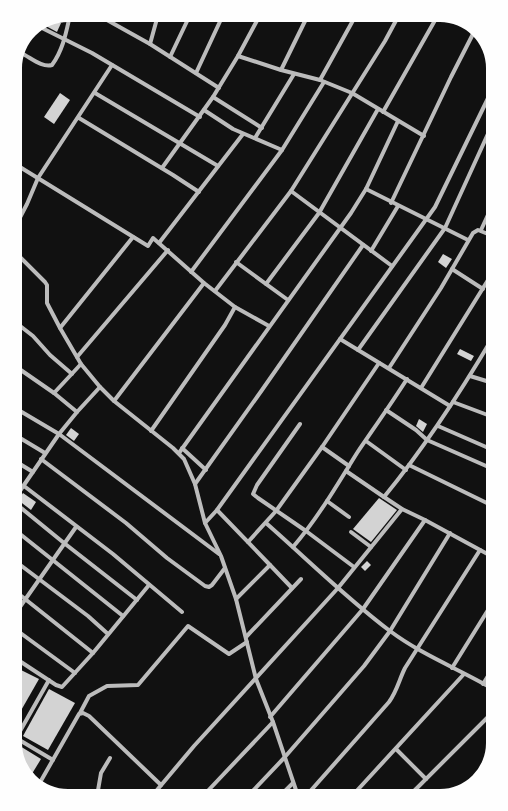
<svg xmlns="http://www.w3.org/2000/svg" width="508" height="811" font-family="'Space Grotesk',sans-serif">
	<style>
		.building { fill: #d3d3d3 }
		.lines { fill: none; stroke-linecap: round; stroke-linejoin: round }
		.minor { stroke: #bcbcbc; stroke-width: 4 }
	</style>
	<rect width="100%" height="100%" fill="#111"/>
	<g class="building">
		<polygon points="54,21 61,23 57,32 44,25"/>
		<polygon points="60,93 70,100 54,124 44,117"/>
		<polygon points="443,254 452,259 446,268 438,262"/>
		<polygon points="460,349 474,356 471,361 457,354"/>
		<polygon points="419,419 427,424 423,432 416,426"/>
		<polygon points="71,428 79,434 74,441 66,435"/>
		<polygon points="23,493 36,502 31,510 18,500"/>
		<polygon points="379,498 397,510 371,542 353,529"/>
		<polygon points="367,561 371,565 365,571 361,567"/>
		<polygon points="15,667 39,679 15,721"/>
		<polygon points="49,689 75,703 48,750 23,736"/>
		<polygon points="15,743 41,759 30,777 21,766"/>
	</g>
	<g class="lines">
		<g class="minor">
			<polyline points="98,15 150,44 219,88"/>
			<polyline points="40,27 92,53 200,117"/>
			<polyline points="150,44 158,15"/>
			<path d="M 21,53 C 30,57 42,68 52,65 C 63,50 66,33 70,15"/>
			<polyline points="238,56 281,70 320,80 352,93 424,136"/>
			<polyline points="170,57 190,15"/>
			<polyline points="281,70 308,15"/>
			<polyline points="196,73 223,15"/>
			<polyline points="320,80 356,15"/>
			<polyline points="95,93 218,166"/>
			<polyline points="213,97 262,128"/>
			<polyline points="204,110 233,129 282,150"/>
			<polyline points="383,112 438,15"/>
			<polyline points="79,118 173,175 199,192"/>
			<polyline points="255,138 294,74"/>
			<polyline points="15,164 148,246 153,238 204,283 235,307 269,326"/>
			<polyline points="162,168 213,97 238,56 260,15"/>
			<polyline points="366,189 468,240"/>
			<polyline points="291,191 392,266"/>
			<polyline points="391,203 451,77 475,30"/>
			<polyline points="15,227 27,204 38,178 112,65"/>
			<polyline points="481,230 493,204"/>
			<polyline points="159,243 243,134"/>
			<polyline points="371,251 398,206"/>
			<polyline points="15,252 45,282 47,285 47,303 60,328 81,364 100,387 114,401 173,448 184,459 195,484 205,523 221,556 236,599 256,679 273,722 298,796"/>
			<polyline points="236,262 288,300"/>
			<polyline points="452,269 483,289"/>
			<polyline points="191,272 282,150 324,82"/>
			<polyline points="488,282 493,285"/>
			<polyline points="266,284 319,213 378,109"/>
			<polyline points="215,291 291,191 385,41 399,15"/>
			<polyline points="15,322 33,336 50,355 72,374"/>
			<polyline points="60,328 133,237"/>
			<polyline points="340,339 450,406"/>
			<polyline points="358,350 445,228 492,125"/>
			<polyline points="77,357 168,250"/>
			<polyline points="15,366 54,393 77,412"/>
			<polyline points="389,368 441,288 473,233 478,230 493,236"/>
			<polyline points="470,376 493,383"/>
			<polyline points="421,388 493,272"/>
			<polyline points="54,393 81,364"/>
			<polyline points="114,401 204,283"/>
			<polyline points="453,402 493,417"/>
			<polyline points="15,408 59,434 219,554"/>
			<polyline points="386,410 416,430 427,440 493,469"/>
			<polyline points="300,424 257,485 253,494 258,498 306,531 354,567"/>
			<polyline points="438,426 493,450"/>
			<polyline points="151,431 225,325 235,307"/>
			<polyline points="15,435 45,453"/>
			<polyline points="366,441 406,470"/>
			<polyline points="322,447 349,466"/>
			<polyline points="182,448 206,470"/>
			<polyline points="179,453 351,213 366,189 398,121"/>
			<polyline points="41,459 126,523 167,558 205,586 209,587 212,585 225,568"/>
			<polyline points="15,461 33,472"/>
			<polyline points="409,465 493,506"/>
			<polyline points="346,471 384,497"/>
			<polyline points="195,484 262,390 363,245"/>
			<polyline points="24,486 113,554 182,612"/>
			<polyline points="15,498 59,434 77,412 100,387"/>
			<polyline points="327,501 349,517"/>
			<polyline points="15,503 64,543 137,600"/>
			<polyline points="217,510 270,565 236,599"/>
			<polyline points="205,523 217,510 435,207 493,88"/>
			<path d="M 266,523 C 307,559 346,598 390,631 C 422,655 459,669 493,689"/>
			<polyline points="15,530 123,616"/>
			<polyline points="351,532 371,547"/>
			<polyline points="248,542 276,511 322,447 379,363"/>
			<path d="M 293,547 C 318,518 337,485 357,453 C 374,428 391,404 407,379"/>
			<path d="M 493,557 L 425,520 L 402,509 L 384,497 C 425,447 460,393 493,337"/>
			<polyline points="15,561 88,616 108,634"/>
			<polyline points="270,565 292,588"/>
			<polyline points="15,591 93,653"/>
			<polyline points="15,614 76,527"/>
			<polyline points="15,629 75,673"/>
			<polyline points="246,637 301,579"/>
			<polyline points="15,658 56,685 62,687 93,653 149,585"/>
			<polyline points="452,668 493,602"/>
			<polyline points="483,684 493,668"/>
			<polyline points="80,713 89,696 107,686 138,685 188,626 229,654 247,642"/>
			<polyline points="270,717 363,609 425,520"/>
			<polyline points="16,738 53,760"/>
			<polyline points="15,740 49,680"/>
			<polyline points="396,749 426,779"/>
			<polyline points="38,786 79,714 83,713 89,716 161,785"/>
			<polyline points="97,796 101,773 110,758"/>
			<polyline points="152,796 194,746 338,588 402,509"/>
			<polyline points="203,796 273,722"/>
			<polyline points="248,796 284,758 364,666 390,631 450,533"/>
			<polyline points="280,796 293,783"/>
			<path d="M 306,796 L 389,702 C 397,691 399,680 405,668 L 480,550"/>
			<polyline points="352,796 464,674"/>
			<polyline points="409,796 493,712"/>
		</g>
	</g>
	<path d="M0 0H508V811H0ZM68 22H440A46 46 0 0 1 486 68V743A46 46 0 0 1 440 789H68A46 46 0 0 1 22 743V68A46 46 0 0 1 68 22Z" fill="#fefefe" fill-rule="evenodd"/>
</svg>
